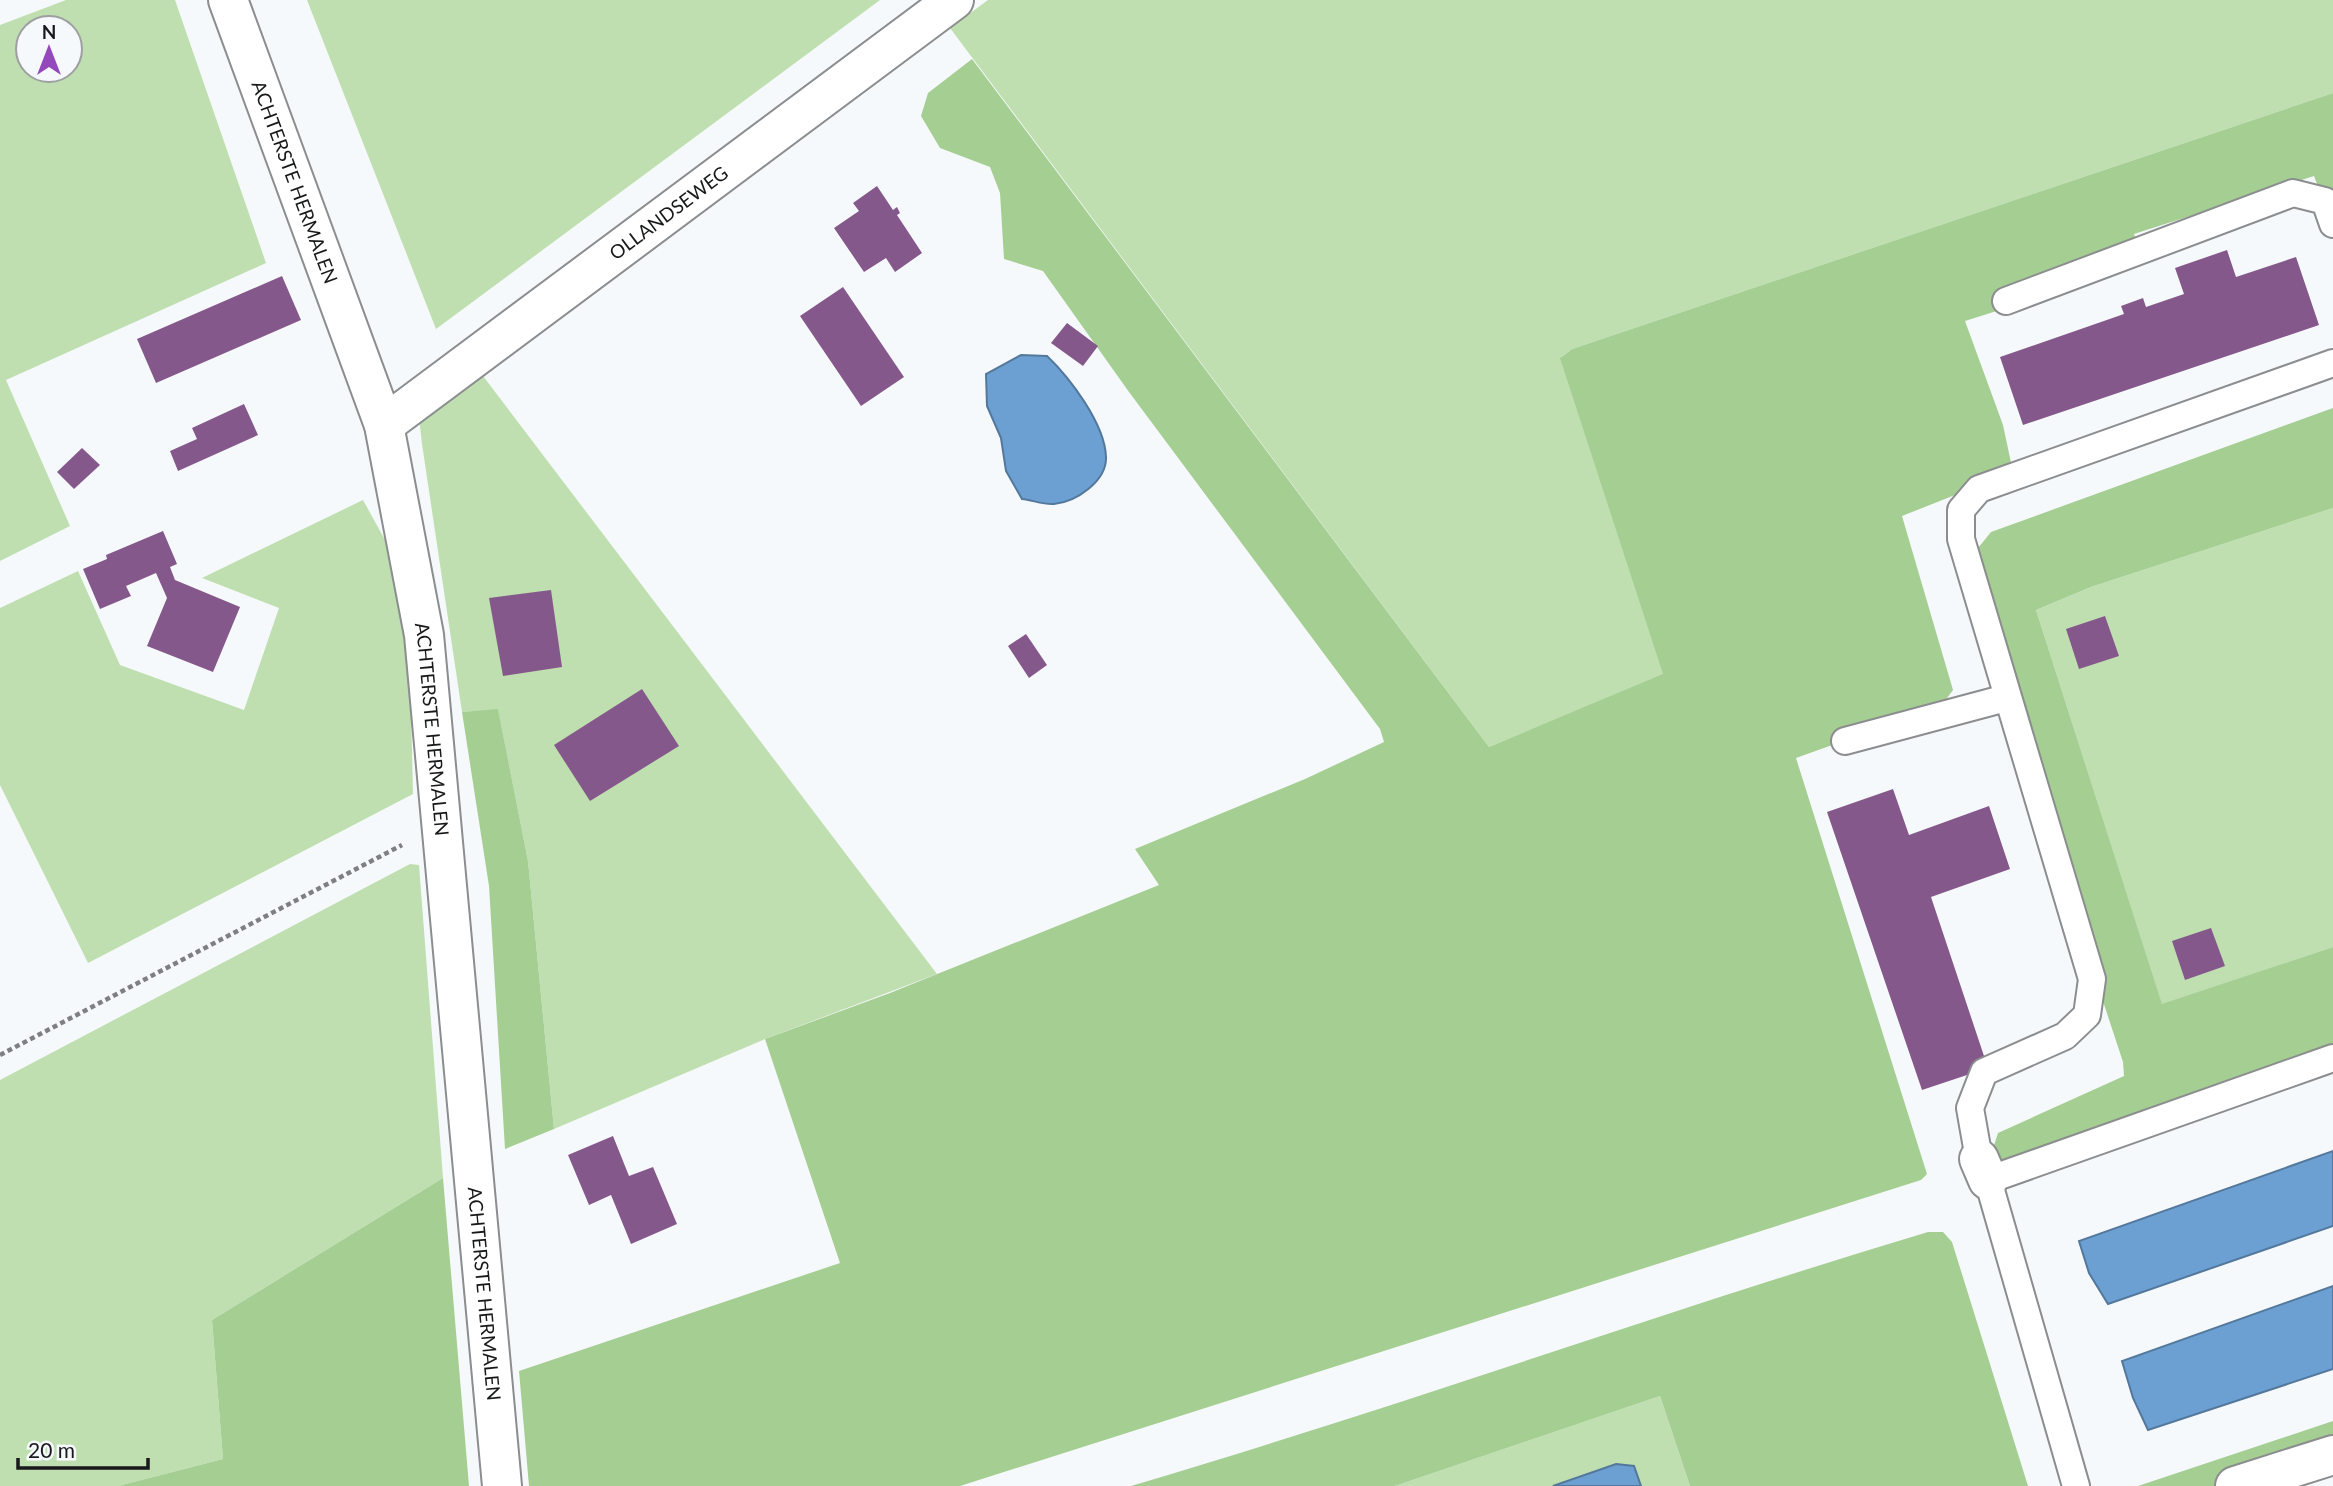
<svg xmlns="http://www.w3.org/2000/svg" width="2333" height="1486" font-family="Lato,sans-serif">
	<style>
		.green { fill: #bfdfb0; fill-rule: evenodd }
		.forest { fill: #a5ce92 }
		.water { fill: #6ca0d3; stroke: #53789c; stroke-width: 2 }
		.building { fill: #85588b }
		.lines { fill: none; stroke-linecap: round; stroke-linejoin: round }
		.lane-casing { stroke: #8b8d8f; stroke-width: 30 }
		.street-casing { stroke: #8b8d8f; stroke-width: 42 }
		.path { stroke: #7e7f81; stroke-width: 4.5; stroke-dasharray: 5 3.5; stroke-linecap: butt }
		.lane { stroke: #fff; stroke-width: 26 }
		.street { stroke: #fff; stroke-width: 38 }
		.labels { text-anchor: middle; stroke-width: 5; stroke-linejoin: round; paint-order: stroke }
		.street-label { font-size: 19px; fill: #18191a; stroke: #f6f9fb }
	</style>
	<rect width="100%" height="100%" fill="#f6f9fb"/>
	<g class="green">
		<path d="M 66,0 L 175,0 L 266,263 L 6,380 L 70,526 L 0,561 L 0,25 ZM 28,28 L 70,28 L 70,70 L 28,70 Z"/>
		<polygon points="307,0 880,0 436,329"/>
		<polygon points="988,0 2333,0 2333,93 1572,349 1561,357 1664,675 1489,747 950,28"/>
		<polygon points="480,372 937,974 765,1039 554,1129 528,861 498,710 462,712 422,444 419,417"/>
		<polygon points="363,500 390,549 410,661 413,794 88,963 0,785 0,608 78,571 120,665 244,710 279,608 202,578"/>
		<polygon points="2333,508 2333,947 2162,1005 2036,610 2091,587"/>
		<polygon points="410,864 419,865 443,1178 212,1320 223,1459 118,1486 0,1486 0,1080"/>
		<polygon points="1660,1396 1690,1486 1641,1486 1634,1466 1616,1464 1553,1486 1395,1486"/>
	</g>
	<g class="forest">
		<polygon points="972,59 1489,747 1663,674 1560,358 1572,349 2333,93 2333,227 2314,176 2134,234 2145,264 1965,321 2003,425 2013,472 1902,516 1953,690 1941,706 1796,758 1927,1174 1921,1180 960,1486 529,1486 519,1371 840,1263 765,1039 890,993 1159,885 1135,849 1305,779 1384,742 1380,729 1129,392 1043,271 1004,259 1000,193 990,167 940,148 921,116 928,93"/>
		<polygon points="2333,408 2333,508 2091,587 2036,610 2162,1004 2333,947 2333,1071 1986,1170 1998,1133 2124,1076 2123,1062 2019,746 1970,558 1991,532"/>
		<polygon points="498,709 528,861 554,1129 505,1149 489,886 462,712"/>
		<polygon points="443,1178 469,1486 118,1486 223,1459 212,1320"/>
		<path d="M 1928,1232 L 1943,1232 L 1952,1242 L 2028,1486 L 1690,1486 L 1660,1396 L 1395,1486 L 1131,1486 C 1399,1407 1661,1312 1928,1232 Z"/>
		<polygon points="2333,1421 2333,1446 2215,1486 2138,1486"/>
	</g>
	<g class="water">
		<path d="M 1021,355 L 1047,356 C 1070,378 1105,424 1106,457 C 1107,481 1076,502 1054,504 C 1044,505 1032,500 1022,499 L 1006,471 L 1001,438 L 987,406 L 986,374 Z"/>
		<polygon points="2333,1151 2333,1226 2108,1304 2089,1273 2079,1241"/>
		<polygon points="2333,1286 2333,1369 2148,1430 2133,1398 2122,1361"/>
		<polygon points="1616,1464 1634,1466 1641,1486 1553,1486"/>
	</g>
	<g class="building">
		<polygon points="877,186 893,210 897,207 900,213 897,215 922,253 895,272 886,258 864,272 834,228 859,211 853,203"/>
		<polygon points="2227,250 2236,277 2296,257 2319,325 2023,425 2000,357 2124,314 2121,306 2143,298 2146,307 2184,294 2175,268"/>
		<polygon points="282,276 301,320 156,383 137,339"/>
		<polygon points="843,287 904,377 861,406 800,316"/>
		<polygon points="1067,323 1098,346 1083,366 1051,343"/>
		<polygon points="244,404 258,435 178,471 170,451 197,439 192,428"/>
		<polygon points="82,448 100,465 74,489 57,472"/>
		<polygon points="163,531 177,564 170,567 175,580 240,607 213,672 147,646 167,598 156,573 126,586 131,596 100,609 83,569 107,559 106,555"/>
		<polygon points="551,590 562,667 503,676 489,598"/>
		<polygon points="2105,616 2119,656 2079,669 2066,629"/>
		<polygon points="1026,634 1047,665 1029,678 1008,646"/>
		<polygon points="642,689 679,746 590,801 554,745"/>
		<polygon points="1893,789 1909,835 1989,806 2010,869 1931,897 1988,1068 1922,1090 1827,812"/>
		<polygon points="2211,928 2225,966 2185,980 2172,941"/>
		<polygon points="613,1136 629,1176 653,1167 677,1224 631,1244 611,1195 589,1205 568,1155"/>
	</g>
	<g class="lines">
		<defs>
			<g id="lane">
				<polyline points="2006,301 2293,193 2325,201 2333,224"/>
				<polyline points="1845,741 2006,698"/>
				<polyline points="1979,1159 1970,1108 1984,1072 2065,1036 2087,1015 2092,979 1961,539 1961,510 1979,489 2333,363"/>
				<polyline points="2076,1486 1988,1180 2333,1058"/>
			</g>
			<g id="street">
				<path id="s1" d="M 228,0 L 384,425 L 424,635 L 502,1486"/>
				<path id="s2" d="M 384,425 L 954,0"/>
				<polyline points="1979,1159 1988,1180"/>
				<polyline points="2235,1486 2333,1455"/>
			</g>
		</defs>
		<use href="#lane" class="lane-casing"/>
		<use href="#street" class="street-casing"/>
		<polyline class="path" points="0,1055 402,845"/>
		<use href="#lane" class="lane"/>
		<use href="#street" class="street"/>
	</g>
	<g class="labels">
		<g class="street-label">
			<text dy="7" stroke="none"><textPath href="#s1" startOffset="194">ACHTERSTE HERMALEN</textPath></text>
			<text dy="7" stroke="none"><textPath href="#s2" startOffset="355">OLLANDSEWEG</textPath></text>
			<text dy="7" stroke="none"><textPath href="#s1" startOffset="761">ACHTERSTE HERMALEN</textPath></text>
			<text dy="7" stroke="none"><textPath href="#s1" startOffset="1328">ACHTERSTE HERMALEN</textPath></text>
		</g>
	</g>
	<g transform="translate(49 49)"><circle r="33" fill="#f6f9fb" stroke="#9d9fa1" stroke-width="2"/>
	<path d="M0-5L12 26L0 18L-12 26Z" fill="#9349bb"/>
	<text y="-10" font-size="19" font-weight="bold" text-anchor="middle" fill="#18191a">N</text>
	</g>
	<path d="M18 1458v10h130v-10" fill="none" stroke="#18191a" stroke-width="3.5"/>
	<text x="28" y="1458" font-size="21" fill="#18191a" stroke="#f6f9fb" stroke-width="5" paint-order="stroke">20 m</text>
</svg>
